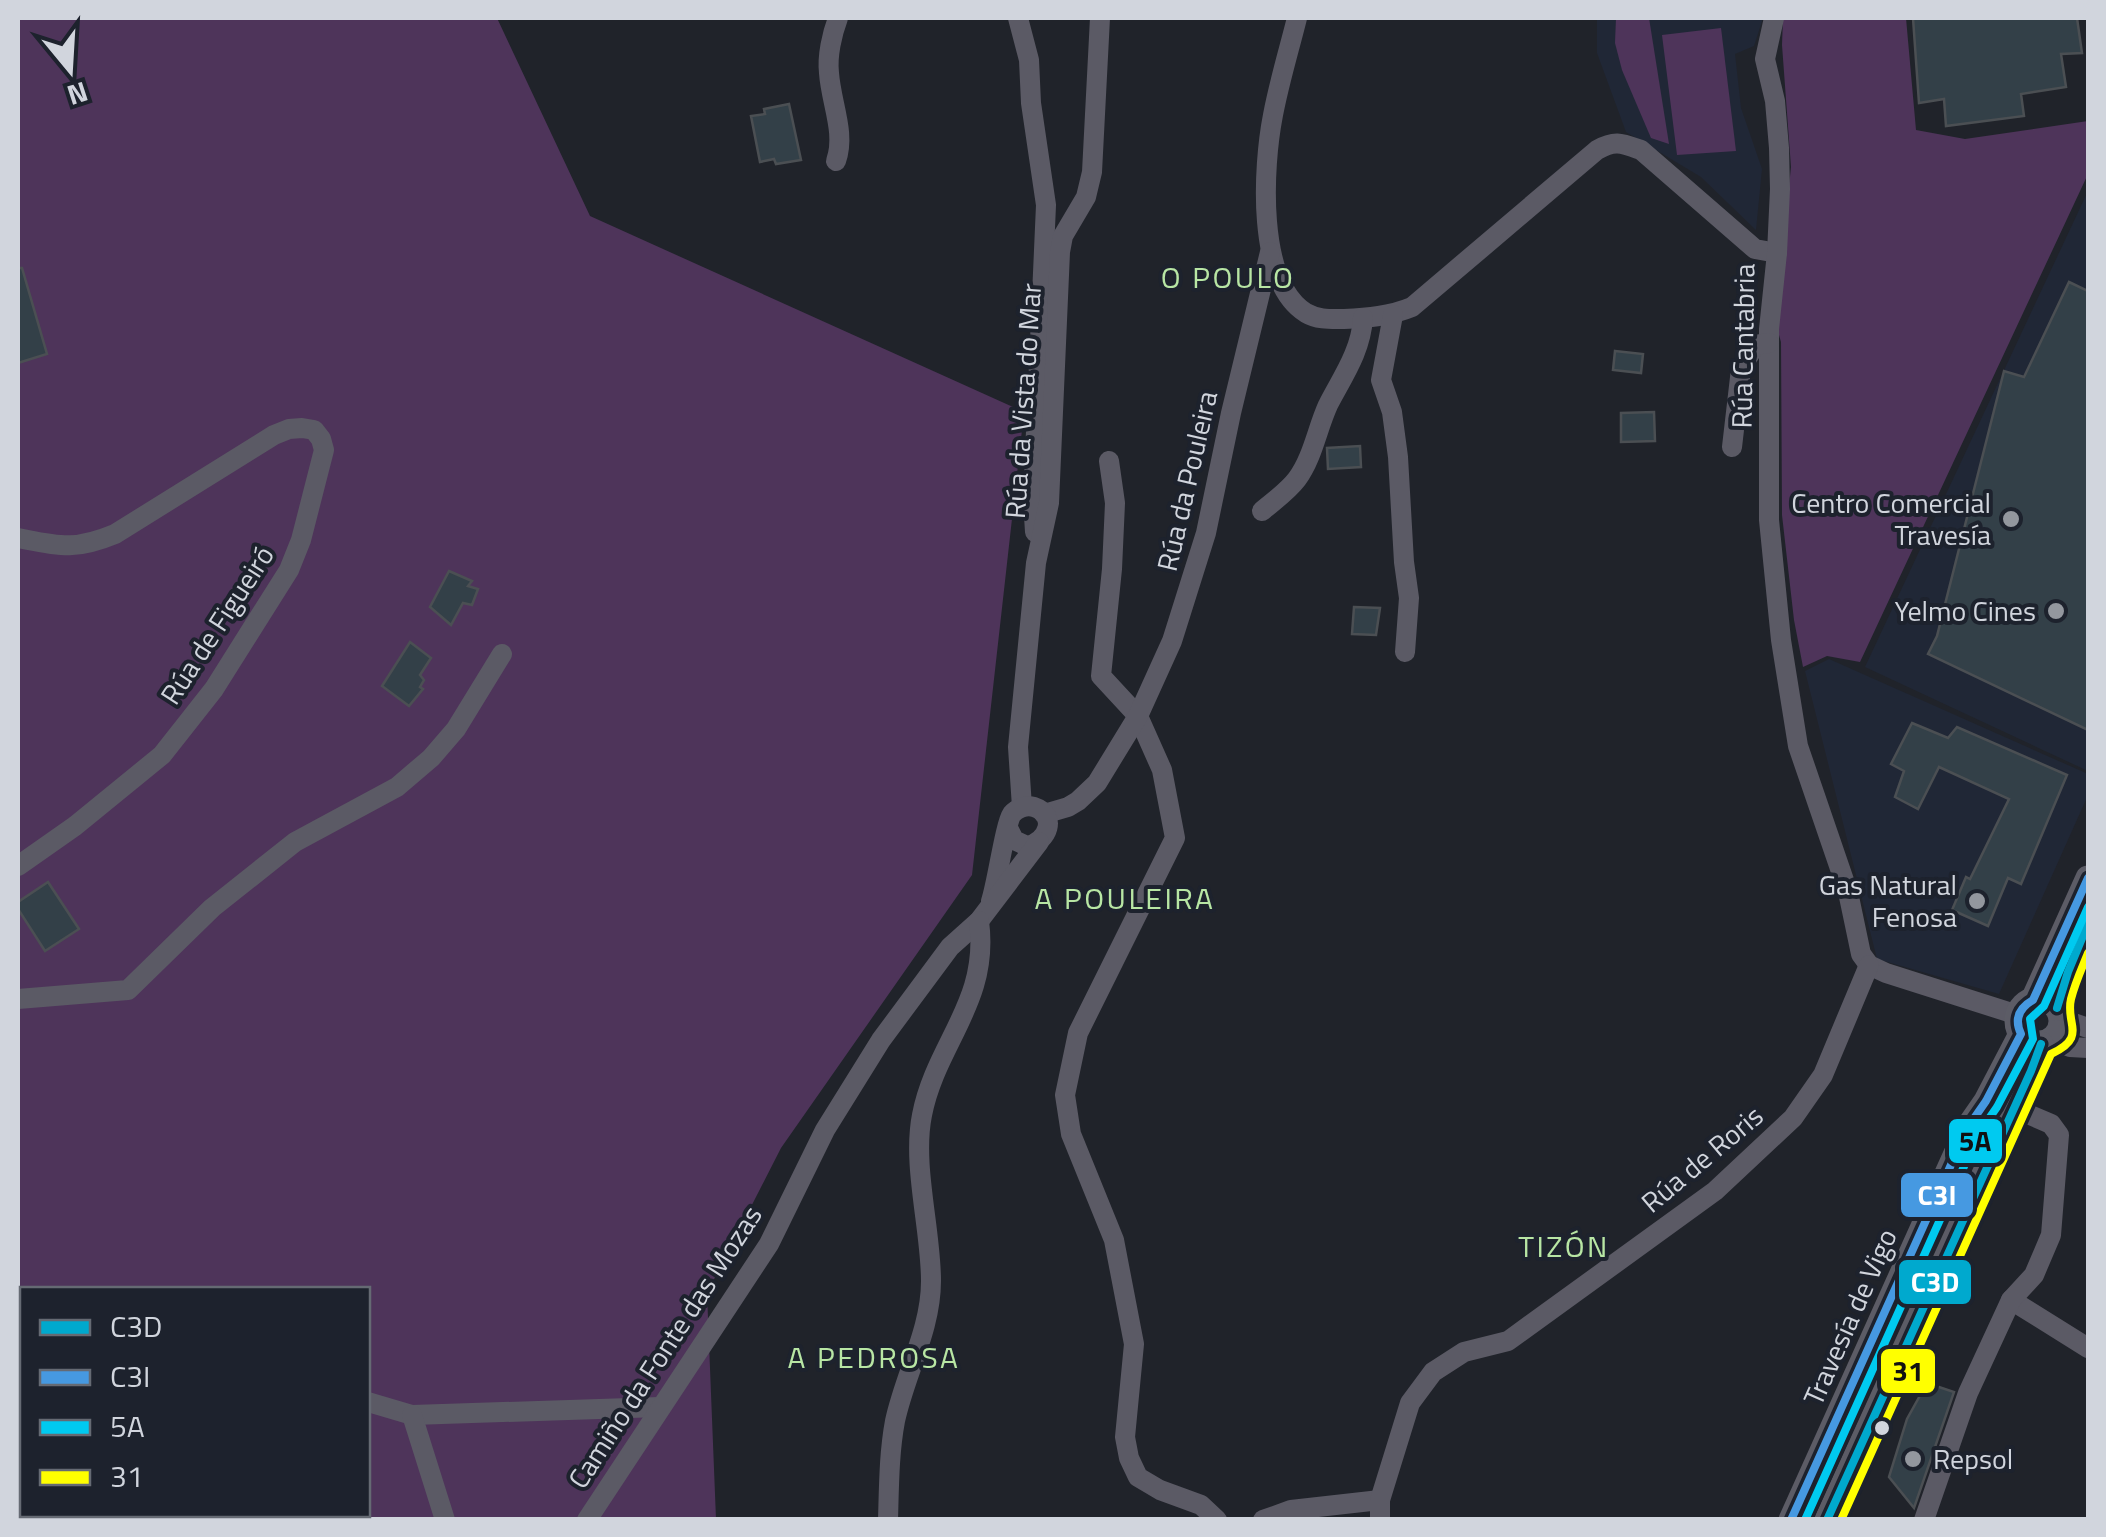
<svg xmlns="http://www.w3.org/2000/svg" width="2106" height="1537" font-family="'Titillium Web',sans-serif">
	<style>
		.built { fill: #202736 }
		.green { fill: #4e345a; fill-rule: evenodd }
		.building { fill: #334048; stroke: #4b4f53; stroke-width: 2.5 }
		.lines { fill: none; stroke-linecap: round; stroke-linejoin: round }
		.minor { stroke: #5b5a65; stroke-width: 20 }
		.major { stroke: #5c5c66; stroke-width: 25 }
		.bus-1-casing { stroke: #1d222d; stroke-width: 15 }
		.bus-2-casing { stroke: #1d222d; stroke-width: 15 }
		.bus-3-casing { stroke: #1d222d; stroke-width: 15 }
		.bus-4-casing { stroke: #1d222d; stroke-width: 15 }
		.bus-1 { stroke: #00a9ce; stroke-width: 8 }
		.bus-2 { stroke: #4699e1; stroke-width: 8 }
		.bus-3 { stroke: #00caf0; stroke-width: 8 }
		.bus-4 { stroke: #ff0; stroke-width: 8 }
		.poi-dot { fill: #93979e; stroke: #1d222d; stroke-width: 4 }
		.bus-dot { fill: #d1d5dd; stroke: #1d222d; stroke-width: 4 }
		.labels { text-anchor: middle; stroke-width: 8; stroke-linejoin: round; paint-order: stroke }
		.street-label { font-size: 28px; fill: #d1d5dd; stroke: #1d222d }
		.poi-label { font-size: 28px; fill: #d1d5dd; stroke: #1d222d; text-anchor: end }
		.neighbourhood-label { font-size: 30px; letter-spacing: 2.5px; fill: #b8e6a4; stroke: #1d222d }
		.line-badge { stroke: #1d222d; stroke-width: 4 }
		.badge-label { font-size: 28px; text-anchor: middle; font-weight: bold; fill: #fff }
		.pale-badge-label { font-size: 28px; text-anchor: middle; font-weight: bold; fill: #111 }
	</style>
	<rect width="100%" height="100%" fill="#20232a"/>
	<g class="built">
		<polygon points="1597,18 1763,18 1754,46 1735,54 1741,108 1762,169 1756,230 1701,177 1626,132 1597,53"/>
		<polygon points="2088,191 2088,771 1865,667"/>
		<polygon points="1829,659 2088,774 2088,795 1999,994 1877,959 1805,671"/>
	</g>
	<g class="green">
		<path d="M 18,18 L 497,18 L 590,216 L 1024,412 L 972,875 L 781,1148 L 707,1293 L 716,1519 L 18,1519 ZM 22,1290 L 368,1290 L 368,1514 L 22,1514 Z"/>
		<polygon points="1616,18 1649,18 1669,144 1651,138 1622,70 1615,43"/>
		<polygon points="1783,18 1906,18 1916,130 1965,139 2088,121 2088,174 1860,662 1827,656 1803,667 1794,620 1782,515 1781,342 1775,321 1791,167 1782,45"/>
		<polygon points="1721,28 1736,151 1677,155 1662,35"/>
	</g>
	<g class="building">
		<polygon points="1913,18 2077,18 2082,53 2061,54 2066,87 2021,94 2024,116 1946,126 1944,99 1919,103"/>
		<polygon points="789,104 801,160 776,164 774,159 760,162 751,116 765,114 764,109"/>
		<polygon points="18,268 22,268 47,354 18,363"/>
		<polygon points="2069,282 2088,291 2088,730 1928,654 1937,636 2004,371 2024,377"/>
		<polygon points="1615,351 1643,354 1641,373 1613,370"/>
		<polygon points="1654,412 1655,441 1621,442 1621,413"/>
		<polygon points="1360,446 1361,467 1328,469 1327,448"/>
		<polygon points="449,571 472,581 468,586 478,589 472,605 463,603 451,625 430,607"/>
		<polygon points="1354,607 1380,608 1376,635 1352,634"/>
		<polygon points="410,642 431,658 420,675 424,680 420,687 423,689 409,706 382,686"/>
		<polygon points="1912,723 1948,738 1957,727 2067,775 2021,884 2008,878 1988,926 1952,910 1966,877 1970,879 2009,799 1939,767 1918,809 1895,797 1904,771 1891,764"/>
		<polygon points="48,882 79,929 45,951 18,909 18,902"/>
		<polygon points="1927,1383 1954,1392 1914,1508 1889,1477 1907,1419"/>
	</g>
	<g class="lines">
		<g class="minor">
			<polyline points="1018,18 1029,60 1031,103 1046,205 1033,499 1035,532"/>
			<path d="M 1297,18 C 1289,50 1279,83 1273,115 C 1263,166 1256,282 1306,313 C 1318,320 1331,319 1344,319 C 1368,318 1390,316 1412,307 L 1597,150 C 1615,140 1621,143 1641,150 L 1755,249 L 1777,253"/>
			<polyline points="1774,18 1765,59 1775,101 1779,148 1780,189 1777,253 1769,329 1769,520 1781,640 1798,746 1848,892 1861,954 1869,965 1886,973 2018,1015"/>
			<path d="M 836,161 C 846,133 831,103 829,73 C 827,56 832,34 838,18"/>
			<polyline points="1393,315 1381,380 1392,412 1398,457 1404,562 1409,598 1405,652"/>
			<polyline points="1732,447 1741,369 1755,345 1769,343"/>
			<polyline points="1109,461 1115,503 1112,569 1101,676 1138,716 1162,770 1175,838 1078,1033 1065,1095 1071,1134 1114,1240 1134,1344 1125,1437 1129,1458 1138,1477 1160,1490 1201,1505 1217,1520"/>
			<path d="M 1262,511 C 1274,501 1288,491 1297,479 C 1313,457 1317,429 1328,405 C 1343,376 1361,351 1363,318"/>
			<path d="M 18,538 C 59,546 74,551 115,534 L 274,435 L 289,429 L 302,428 L 314,430 L 321,439 L 324,450 L 301,540 L 289,570 L 214,689 L 162,755 L 75,826 L 18,866"/>
			<polyline points="1022,807 1018,747 1036,563 1049,503 1060,252 1063,236 1086,197 1092,172 1100,18"/>
			<polyline points="1044,814 1068,807 1078,801 1097,783 1138,716 1172,641 1206,533 1231,413 1270,252"/>
			<path d="M 991,901 C 997,884 1005,824 1012,814 C 1017,808 1026,805 1034,807 C 1058,815 1048,842 1027,846 L 1014,840 L 1008,828"/>
			<polyline points="18,999 128,990 212,908 295,842 397,787 431,758 456,729 502,654"/>
			<polyline points="2062,1019 2088,1028"/>
			<polyline points="2052,1040 2070,1047 2088,1048"/>
			<polyline points="2011,1300 2088,1348"/>
			<polyline points="18,1311 22,1311"/>
			<polyline points="368,1402 412,1415 660,1407"/>
			<polyline points="412,1415 445,1520"/>
			<polyline points="587,1520 769,1244 825,1130 881,1040 950,947 979,921 1039,842"/>
			<path d="M 888,1520 C 889,1487 889,1453 895,1421 C 905,1374 931,1330 931,1281 C 931,1229 912,1165 922,1115 C 936,1043 990,1002 979,921"/>
			<polyline points="1263,1520 1291,1510 1380,1500"/>
			<polyline points="1380,1520 1380,1500 1410,1403 1433,1372 1464,1352 1508,1341 1715,1191 1793,1118 1823,1075 1869,965"/>
			<polyline points="1924,1520 1968,1393 2011,1300 2034,1275 2051,1235 2059,1135 2051,1124 2014,1108"/>
		</g>
		<g class="major">
			<circle cx="2039" cy="1021" r="22"/>
			<polyline points="2033,1000 2088,878"/>
			<polyline points="2057,1008 2068,972 2088,924"/>
			<polyline points="1791,1520 1968,1127 1986,1101 2021,1034"/>
			<polyline points="1827,1520 2031,1071 2041,1044"/>
		</g>
		<defs>
			<g id="bus-1">
				<polyline points="2057,1008 2068,972 2088,924"/>
				<polyline points="1827,1520 2031,1071 2041,1044"/>
			</g>
			<path id="bus-2" d="M 1791,1520 L 1968,1127 L 1986,1101 L 2021,1034 C 2014,1019 2019,1008 2033,1000 L 2088,878"/>
			<polyline id="bus-3" points="1805,1520 1979,1133 1997,1107 2033,1039 2030,1019 2044,1006 2088,907"/>
			<path id="bus-4" d="M 1841,1520 L 2051,1054 C 2088,1037 2065,1024 2071,999 C 2075,983 2082,968 2088,953"/>
		</defs>
		<use href="#bus-1" class="bus-1-casing"/>
		<use href="#bus-2" class="bus-2-casing"/>
		<use href="#bus-3" class="bus-3-casing"/>
		<use href="#bus-4" class="bus-4-casing"/>
		<use href="#bus-1" class="bus-1"/>
		<use href="#bus-2" class="bus-2"/>
		<use href="#bus-3" class="bus-3"/>
		<use href="#bus-4" class="bus-4"/>
	</g>
	<g class="poi-dot">
		<circle cx="2011" cy="519" r="10"/>
		<circle cx="2056" cy="611" r="10"/>
		<circle cx="1977" cy="901" r="10"/>
		<circle cx="1913" cy="1459" r="10"/>
	</g>
	<circle class="bus-dot" cx="1882" cy="1428" r="9"/>
	<g class="labels">
		<g class="street-label">
			<text transform="translate(1743 346) rotate(-89)" y="10">Rúa Cantabria</text>
			<text transform="translate(1023 401) rotate(-86)" y="10">Rúa da Vista do Mar</text>
			<text transform="translate(1187 481) rotate(-77)" y="10">Rúa da Pouleira</text>
			<text transform="translate(217 625) rotate(-57)" y="10">Rúa de Figueiró</text>
			<text transform="translate(1702 1159) rotate(-40)" y="10">Rúa de Roris</text>
			<text transform="translate(1850 1317) rotate(-66)" y="10">Travesía de Vigo</text>
			<text transform="translate(665 1347) rotate(-57)" y="10">Camiño da Fonte das Mozas</text>
		</g>
		<g class="poi-label">
			<text x="1991" y="513">Centro Comercial<tspan x="1991" dy="32">Travesía</tspan></text>
			<text x="2036" y="621">Yelmo Cines</text>
			<text x="1957" y="895">Gas Natural<tspan x="1957" dy="32">Fenosa</tspan></text>
			<text x="1933" y="1469" text-anchor="start">Repsol</text>
		</g>
		<g class="neighbourhood-label">
			<text x="1228" y="288">O POULO</text>
			<text x="1125" y="909">A POULEIRA</text>
			<text x="1564" y="1257">TIZÓN</text>
			<text x="874" y="1368">A PEDROSA</text>
		</g>
	</g>
	<g class="line-badge">
		<rect x="1947" y="1117" width="57" height="48" rx="10" fill="#00caf0"/>
		<rect x="1899" y="1171" width="76" height="48" rx="10" fill="#4699e1"/>
		<rect x="1897" y="1258" width="76" height="48" rx="10" fill="#00a9ce"/>
		<rect x="1879" y="1347" width="58" height="48" rx="10" fill="#ff0"/>
	</g>
	<g class="badge-label">
		<text x="1937" y="1205">C3I</text>
		<text x="1935" y="1292">C3D</text>
	</g>
	<g class="pale-badge-label">
		<text x="1975" y="1151">5A</text>
		<text x="1908" y="1381">31</text>
	</g>
	<rect width="2106" height="1537" fill="none" stroke="#d1d5dd" stroke-width="40"/>
	<rect x="20" y="1287" width="350" height="230" fill="#1d222d" stroke="#656a73" stroke-width="2.5"/>
	<rect x="40" y="1320" width="50" height="15" fill="#00a9ce" stroke="#656a73" stroke-width="2.5"/>
	<text x="110" y="1337" font-size="30" fill="#d1d5dd">C3D</text>
	<rect x="40" y="1370" width="50" height="15" fill="#4699e1" stroke="#656a73" stroke-width="2.5"/>
	<text x="110" y="1387" font-size="30" fill="#d1d5dd">C3I</text>
	<rect x="40" y="1420" width="50" height="15" fill="#00caf0" stroke="#656a73" stroke-width="2.5"/>
	<text x="110" y="1437" font-size="30" fill="#d1d5dd">5A</text>
	<rect x="40" y="1470" width="50" height="15" fill="#ffff00" stroke="#656a73" stroke-width="2.5"/>
	<text x="110" y="1487" font-size="30" fill="#d1d5dd">31</text>
	<g transform="translate(70 70) rotate(162)" stroke="#1d222d" stroke-width="8" paint-order="stroke">
	<path d="M0-8L18 38L0 25L-18 38Z" fill="#d1d5dd"/>
	<text y="-15" font-size="28" font-weight="bold" text-anchor="middle" fill="#d1d5dd">N</text>
	</g>
</svg>
